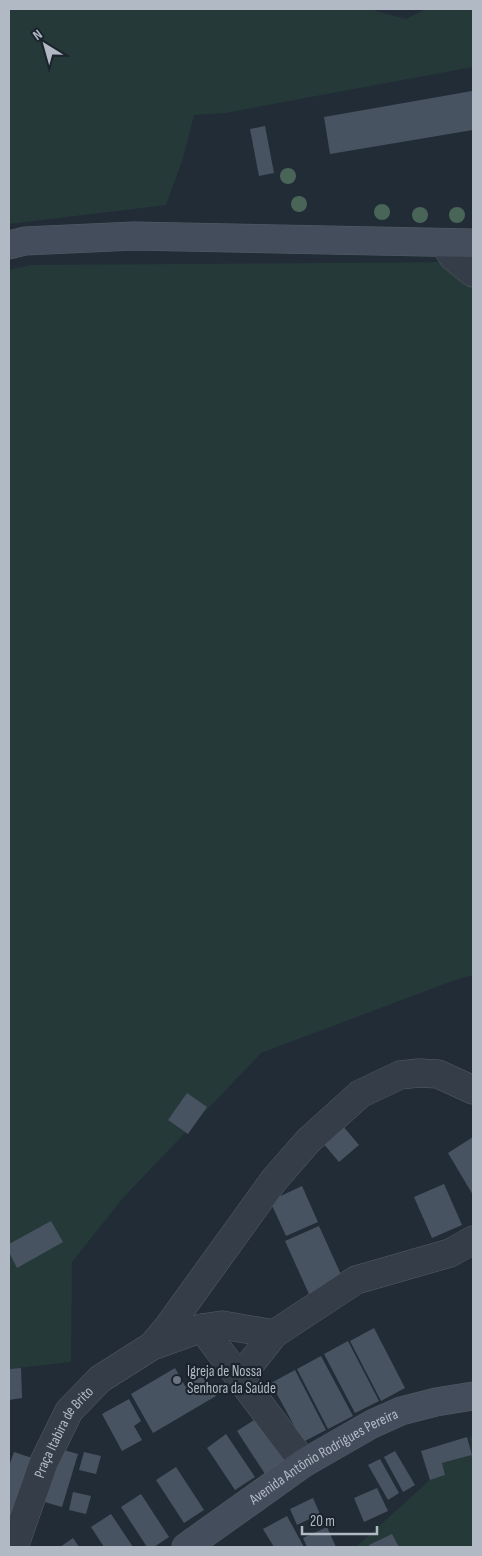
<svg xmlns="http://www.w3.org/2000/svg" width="482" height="1556" font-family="'Sofia Sans Condensed',sans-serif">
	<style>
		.green { fill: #253939 }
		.building { fill: #485361 }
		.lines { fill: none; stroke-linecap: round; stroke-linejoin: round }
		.street-casing { stroke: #535c66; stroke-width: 29 }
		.secondary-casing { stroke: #535c66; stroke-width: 29 }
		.street { stroke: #353e48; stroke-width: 28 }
		.secondary { stroke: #444d5b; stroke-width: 28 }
		.tree { fill: #496557 }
		.worship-dot { fill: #6b7280; stroke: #1b232c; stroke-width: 2 }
		.labels { text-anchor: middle; stroke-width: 4.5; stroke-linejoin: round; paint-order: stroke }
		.poi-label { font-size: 15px; fill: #b0b9c4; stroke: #1b232c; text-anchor: start }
		.street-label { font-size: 15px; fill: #b0b9c4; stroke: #1b232c }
	</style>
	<rect width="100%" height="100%" fill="#222c37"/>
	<g class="green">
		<polygon points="9,9 375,9 375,11 406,19 426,9 473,9 473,67 225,113 194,115 183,158 166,205 9,224"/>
		<polygon points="473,252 473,975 455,980 261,1053 123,1198 72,1262 71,1362 9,1369 9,270 31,265 469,262"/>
		<polygon points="473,1436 473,1547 356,1547 430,1480 445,1475 442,1463 472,1455 470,1437"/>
	</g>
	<g class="building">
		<polygon points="472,91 473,130 330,154 324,117"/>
		<polygon points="265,126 274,173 259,176 250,129"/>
		<polygon points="187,1093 207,1107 188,1134 168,1120"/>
		<polygon points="342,1125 359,1145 339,1162 322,1142"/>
		<polygon points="473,1137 473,1195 448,1153"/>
		<polygon points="444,1184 462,1225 432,1238 414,1197"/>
		<polygon points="302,1186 318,1222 286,1236 270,1201"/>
		<polygon points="51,1221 63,1242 17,1268 9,1252 9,1244"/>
		<polygon points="319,1226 343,1279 309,1294 285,1241"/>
		<polygon points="374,1328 405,1388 381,1401 350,1341"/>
		<polygon points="348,1341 379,1401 355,1413 324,1354"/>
		<polygon points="321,1356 353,1416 328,1429 297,1369"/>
		<polygon points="21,1368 22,1398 9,1400 9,1369"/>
		<polygon points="175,1368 185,1386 204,1375 216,1396 153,1433 131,1394"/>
		<polygon points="295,1370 326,1430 303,1442 271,1383"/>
		<polygon points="129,1399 141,1421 134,1426 142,1440 122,1451 102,1414"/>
		<polygon points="257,1418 285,1460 265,1474 237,1431"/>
		<polygon points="226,1434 255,1477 235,1490 207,1448"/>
		<polygon points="467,1437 472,1455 442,1463 445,1475 430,1480 421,1451"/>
		<polygon points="57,1448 78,1454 62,1507 41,1501"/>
		<polygon points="395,1451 415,1485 403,1492 384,1457"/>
		<polygon points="14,1452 35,1459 9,1536 9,1466"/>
		<polygon points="84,1452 101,1456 96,1474 79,1470"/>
		<polygon points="380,1459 399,1493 388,1500 368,1465"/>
		<polygon points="176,1467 204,1510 184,1523 156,1480"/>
		<polygon points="377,1488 388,1511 364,1522 354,1498"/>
		<polygon points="73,1492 91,1496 86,1514 69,1510"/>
		<polygon points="141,1494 169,1537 154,1547 147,1547 121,1507"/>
		<polygon points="313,1498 320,1514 297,1525 290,1509"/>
		<polygon points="111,1514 133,1547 104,1547 91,1527"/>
		<polygon points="287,1516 304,1547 274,1547 263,1529"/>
		<polygon points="327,1527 336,1547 307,1547 303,1538"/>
		<polygon points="392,1534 399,1547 370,1547 369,1545"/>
		<polygon points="73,1538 79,1547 60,1547"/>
	</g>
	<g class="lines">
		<defs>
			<g id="street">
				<polyline points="444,243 453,257 473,273"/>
				<polyline points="202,1328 304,1463"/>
				<polyline points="152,1346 168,1327 274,1180 308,1141 360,1094 400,1075 419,1073 438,1074 473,1090"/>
				<polyline points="240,1377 274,1334 356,1280 450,1253 473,1240"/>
				<path id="s1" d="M 14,1547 L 44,1462 L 69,1411 L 100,1379 L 152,1346 L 202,1328 L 222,1325 L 274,1334"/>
			</g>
			<g id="secondary">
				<polyline points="9,245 25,241 134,236 473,243"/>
				<path id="s2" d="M 186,1547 L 304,1463 L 372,1424 L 401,1411 L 436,1402 L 473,1396"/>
			</g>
		</defs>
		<use href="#street" class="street-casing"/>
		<use href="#secondary" class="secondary-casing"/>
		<use href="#street" class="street"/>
		<use href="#secondary" class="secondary"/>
	</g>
	<g class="tree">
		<circle cx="288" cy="176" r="8"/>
		<circle cx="299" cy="204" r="8"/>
		<circle cx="382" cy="212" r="8"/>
		<circle cx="420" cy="215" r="8"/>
		<circle cx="457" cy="215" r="8"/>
	</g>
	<circle class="worship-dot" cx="177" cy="1380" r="5"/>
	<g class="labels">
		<g class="poi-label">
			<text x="187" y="1376">Igreja de Nossa<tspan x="187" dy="17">Senhora da Saúde</tspan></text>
		</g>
		<g class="street-label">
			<text dy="5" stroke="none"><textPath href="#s1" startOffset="126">Praça Itabira de Brito</textPath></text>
			<text dy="5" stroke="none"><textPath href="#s2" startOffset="165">Avenida Antônio Rodrigues Pereira</textPath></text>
		</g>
	</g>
	<rect width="482" height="1556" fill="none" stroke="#b0b9c4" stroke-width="20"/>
	<g transform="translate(45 45) rotate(323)" stroke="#1b232c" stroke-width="4" paint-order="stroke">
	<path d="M0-4L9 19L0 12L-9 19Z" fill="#b0b9c4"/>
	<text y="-8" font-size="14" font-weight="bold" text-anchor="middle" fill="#b0b9c4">N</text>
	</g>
	<path d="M302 1526v8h75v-8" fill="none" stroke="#b0b9c4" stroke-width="2.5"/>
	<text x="310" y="1526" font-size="15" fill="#b0b9c4" stroke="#1b232c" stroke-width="4" paint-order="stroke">20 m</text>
</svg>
